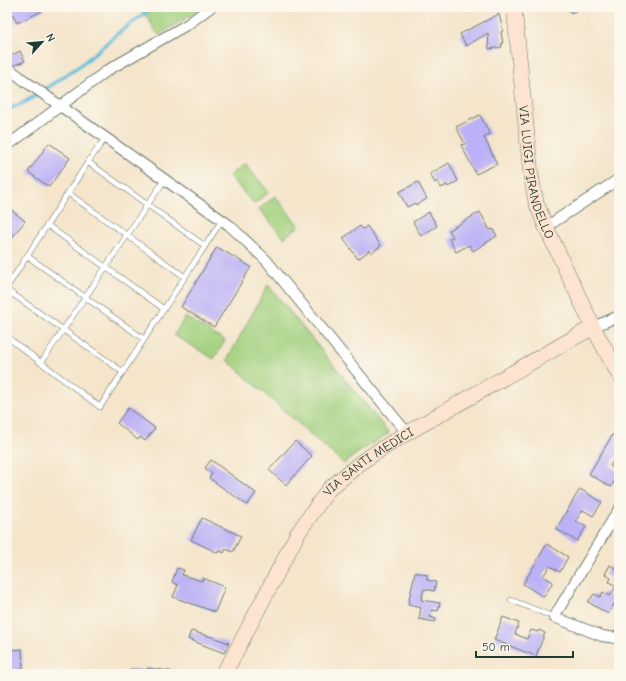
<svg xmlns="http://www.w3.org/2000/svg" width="626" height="681" font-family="'Comic Neue',sans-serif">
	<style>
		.green { fill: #a2d07e; stroke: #608659 }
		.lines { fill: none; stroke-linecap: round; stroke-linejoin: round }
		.stream { stroke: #59b9d7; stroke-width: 4 }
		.building { fill: #bbb1f6 }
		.lane-casing { stroke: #6a7869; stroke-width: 6 }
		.street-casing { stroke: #6a7869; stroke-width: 12 }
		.secondary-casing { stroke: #6a7869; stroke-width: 16 }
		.lane { stroke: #fff; stroke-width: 5 }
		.street { stroke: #fff; stroke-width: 10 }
		.secondary { stroke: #fde4d1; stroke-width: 15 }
		.labels { text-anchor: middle; stroke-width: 4; stroke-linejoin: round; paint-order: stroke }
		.street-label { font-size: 13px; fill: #1f3d34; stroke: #fbf7ec }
	</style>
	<rect width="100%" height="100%" fill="#fbf7ec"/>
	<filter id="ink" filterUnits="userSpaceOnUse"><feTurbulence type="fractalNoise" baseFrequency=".025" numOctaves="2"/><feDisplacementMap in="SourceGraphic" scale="8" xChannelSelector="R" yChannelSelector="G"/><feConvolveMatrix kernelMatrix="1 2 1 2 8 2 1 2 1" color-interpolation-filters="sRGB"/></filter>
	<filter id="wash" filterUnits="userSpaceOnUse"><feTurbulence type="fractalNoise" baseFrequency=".012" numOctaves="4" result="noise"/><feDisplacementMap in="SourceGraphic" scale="16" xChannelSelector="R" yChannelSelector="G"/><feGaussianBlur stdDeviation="0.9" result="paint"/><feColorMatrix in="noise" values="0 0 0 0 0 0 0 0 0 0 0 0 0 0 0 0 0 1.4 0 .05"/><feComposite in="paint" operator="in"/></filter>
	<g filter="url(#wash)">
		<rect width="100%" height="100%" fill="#f4e5cb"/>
		<g class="green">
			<polygon points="137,7 201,7 196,12 159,35 154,29 149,19"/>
			<polygon points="244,163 269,192 254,204 229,176"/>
			<polygon points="275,196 299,226 284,238 259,209"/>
			<polygon points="268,285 389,433 356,454 344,464 227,360"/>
			<polygon points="185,317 225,341 214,359 174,335"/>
		</g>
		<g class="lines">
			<polyline class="stream" points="7,110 27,101 80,66 122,30 154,7"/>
		</g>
		<g id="blocks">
			<g class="building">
				<polygon points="9,7 43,7 44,10 17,23"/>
				<polygon points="567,7 583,7 571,13"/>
				<polygon points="499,14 503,31 501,32 503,44 501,44 502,47 489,49 488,33 466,46 460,34"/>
				<polygon points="20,51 25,61 12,66 8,57"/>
				<polygon points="480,115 490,134 484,137 497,164 476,174 461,145 465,144 456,127"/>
				<polygon points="49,143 70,158 49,187 28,172"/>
				<polygon points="449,163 458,181 448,187 447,185 441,188 438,181 435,183 430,174"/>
				<polygon points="418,182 427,199 416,205 415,203 407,207 399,192"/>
				<polygon points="9,208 25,221 7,244 7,210"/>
				<polygon points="429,212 437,226 421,236 413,222"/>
				<polygon points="480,212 490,230 493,229 497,236 473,251 469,245 456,252 449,239 453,237 449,230"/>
				<polygon points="360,226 363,229 367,226 381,246 371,253 370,250 358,259 343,238"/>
				<polygon points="217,247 251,267 214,327 181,307"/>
				<polygon points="128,408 155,428 145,441 140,437 138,440 117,423"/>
				<polygon points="613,434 619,438 619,458 616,456 610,466 619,472 619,473 611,487 589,474"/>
				<polygon points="295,441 312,456 286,485 269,470"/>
				<polygon points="211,460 256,493 247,505 209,478 212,474 205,468"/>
				<polygon points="580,489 602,502 593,516 583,510 576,521 586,527 577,541 556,529"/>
				<polygon points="202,518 241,536 233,552 226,549 224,553 219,550 218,553 191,540"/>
				<polygon points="547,544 568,557 560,572 550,566 543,576 553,582 544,597 523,584"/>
				<polygon points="610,565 619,571 619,596 608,614 588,602 594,594 600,597 603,592 610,596 616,586 609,582 611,578 605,574"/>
				<polygon points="177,568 184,570 182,575 202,581 203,578 225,587 215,612 173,597 178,585 172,582"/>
				<polygon points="415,572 427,575 427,580 436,582 434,591 424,589 421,600 440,603 438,611 431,610 430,617 436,619 435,622 419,619 421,608 408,605"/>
				<polygon points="503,617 519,623 515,634 527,639 531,630 538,632 539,630 545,633 536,656 494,640"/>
				<polygon points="191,631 212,637 229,643 224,653 188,639"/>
				<polygon points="7,643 14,650 22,649 23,669 17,670 16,674 7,674"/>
				<polygon points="147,668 170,671 176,674 147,674"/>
				<polygon points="130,669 144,670 144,674 131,674"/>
			</g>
		</g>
	</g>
	<g filter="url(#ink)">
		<use href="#blocks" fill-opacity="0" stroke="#6a7869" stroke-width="1"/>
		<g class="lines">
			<defs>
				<g id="lane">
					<polyline points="88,162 106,137"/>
					<polyline points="68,193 185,277"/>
					<polyline points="47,225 164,309"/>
					<polyline points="205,246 222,220"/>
					<polyline points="27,256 144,339"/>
					<polyline points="7,287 88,162 205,246 100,407 7,337"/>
					<polyline points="7,290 123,372"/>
					<polyline points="41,363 165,179"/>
					<polyline points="511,600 554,617"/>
				</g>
				<g id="street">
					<polyline points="7,67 25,81 229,225 266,260 407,433"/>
					<polyline points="7,146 108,70 188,24 211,7"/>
					<polyline points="546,227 619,179"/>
					<polyline points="593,327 619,316"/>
					<polyline points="619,509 554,617 602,636 616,638 619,635"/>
				</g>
				<g id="secondary">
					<path id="s1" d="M 514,7 L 531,175 L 536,202 L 546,227 L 593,327 L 619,375"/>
					<path id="s2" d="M 222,674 L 231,661 L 298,533 L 329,489 L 364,460 L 407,433 L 593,327"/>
				</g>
			</defs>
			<use href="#lane" class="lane-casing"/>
			<use href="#street" class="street-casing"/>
			<use href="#secondary" class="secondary-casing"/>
			<use href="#lane" class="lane"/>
			<use href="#street" class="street"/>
			<use href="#secondary" class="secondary"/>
		</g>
	</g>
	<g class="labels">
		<g class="street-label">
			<text dy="5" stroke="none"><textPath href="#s1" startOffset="167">VIA LUIGI PIRANDELLO</textPath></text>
			<text dy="5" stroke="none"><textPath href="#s2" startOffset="262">VIA SANTI MEDICI</textPath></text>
		</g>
	</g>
	<rect width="626" height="681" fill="none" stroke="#fbf7ec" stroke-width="24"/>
	<g transform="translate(42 42) rotate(63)" stroke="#fbf7ec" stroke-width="3" paint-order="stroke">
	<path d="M0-3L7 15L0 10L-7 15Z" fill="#1f3d34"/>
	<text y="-6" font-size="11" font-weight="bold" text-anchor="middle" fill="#1f3d34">N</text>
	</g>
	<path d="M476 651v6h97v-6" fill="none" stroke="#1f3d34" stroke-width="2"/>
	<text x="482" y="651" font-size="12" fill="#1f3d34" stroke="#fbf7ec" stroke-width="3" paint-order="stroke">50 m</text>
</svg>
